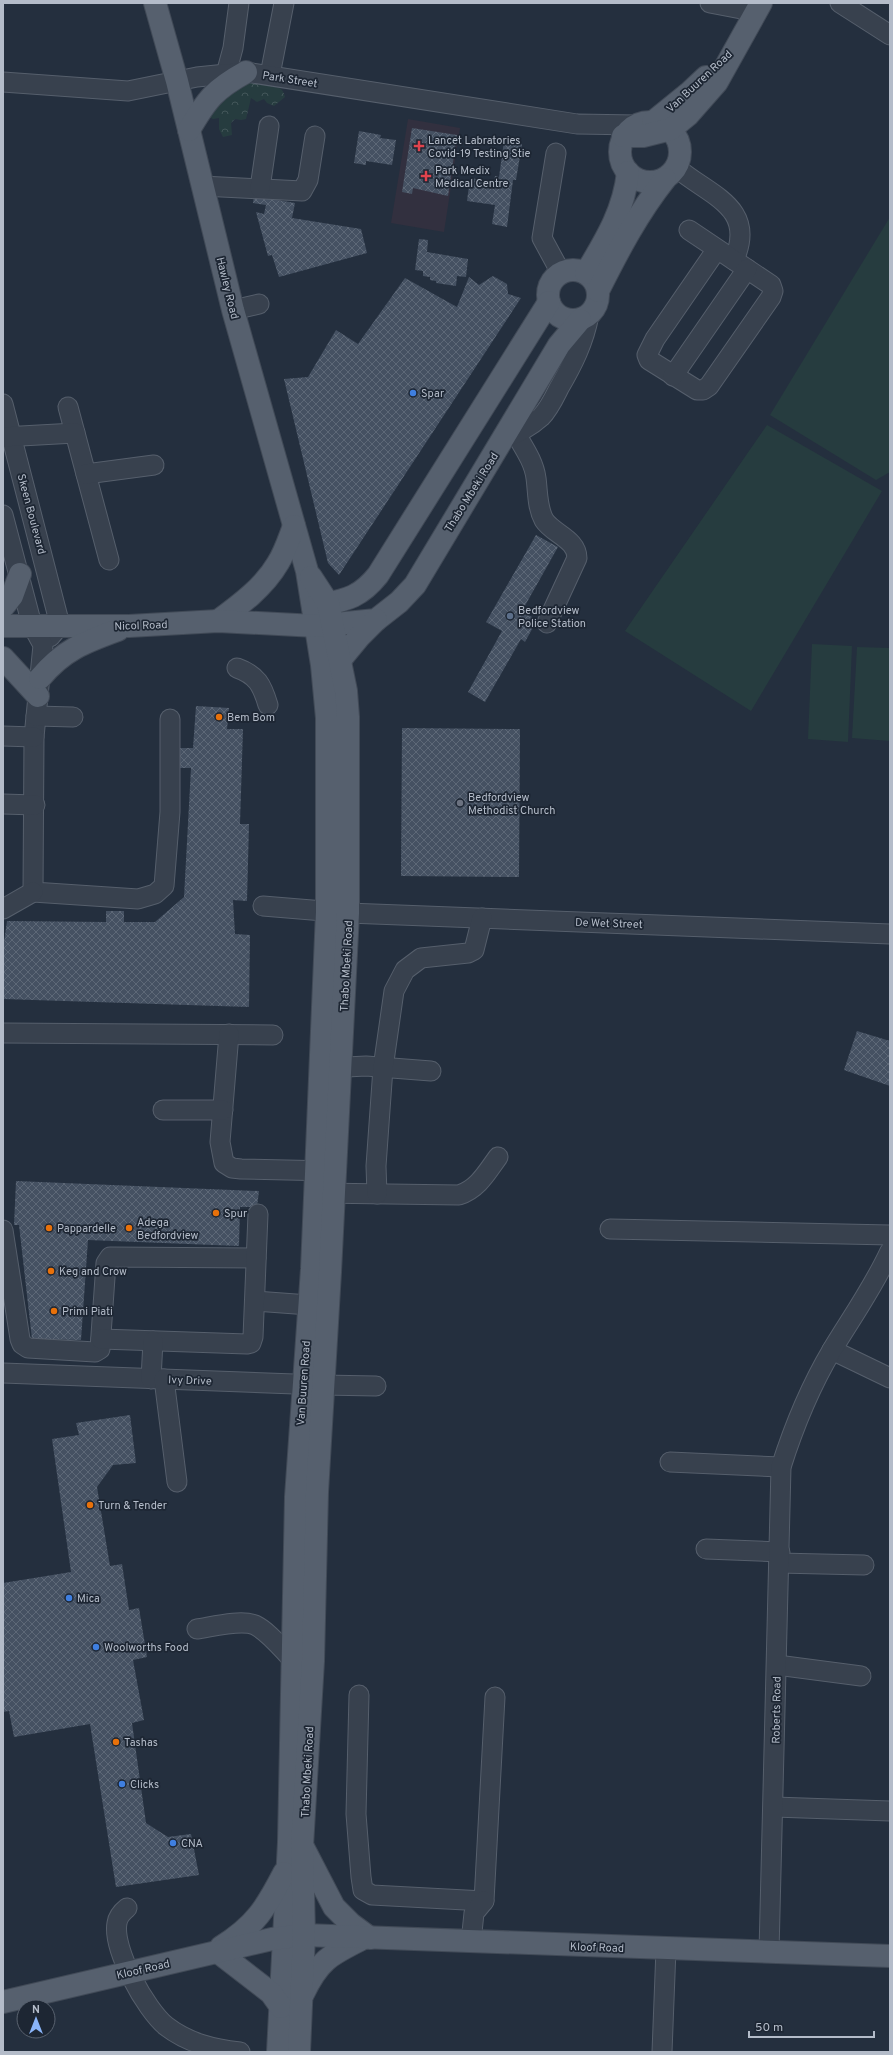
<svg xmlns="http://www.w3.org/2000/svg" width="893" height="2055" font-family="Overpass,sans-serif">
	<style>
		.medical { fill: #32303f }
		.forest { fill: url(#forest-crowns) }
		.pitch { fill: #263c3f }
		.building { fill: url(#building-cross-hatch) }
		.lines { fill: none; stroke-linecap: round; stroke-linejoin: round }
		.minor-casing { stroke: #565f6c; stroke-width: 21 }
		.major-casing { stroke: #414a57; stroke-width: 24 }
		.minor { stroke: #38414e; stroke-width: 19 }
		.major { stroke: #56606e; stroke-width: 22 }
		.health-dot { fill: #e0444e; stroke: #1d2633; stroke-width: 1.5 }
		.shop-dot { fill: #3f7fe0; stroke: #1d2633; stroke-width: 1.5 }
		.service-dot { fill: #5c6f8a; stroke: #1d2633; stroke-width: 1.5 }
		.food-dot { fill: #e8710a; stroke: #1d2633; stroke-width: 1.5 }
		.worship-dot { fill: #6b7280; stroke: #1d2633; stroke-width: 1.5 }
		.labels { text-anchor: middle; stroke-width: 3.5; stroke-linejoin: round; paint-order: stroke }
		.street-label { font-size: 11px; fill: #b4bcc9; stroke: #1d2633 }
		.poi-label { font-size: 11px; fill: #b4bcc9; stroke: #1d2633; text-anchor: start }
	</style>
	<defs>
		<pattern id="forest-crowns" width="20" height="18" patternUnits="userSpaceOnUse"><rect width="20" height="18" fill="#263c3f"/><path d="M2 6a3 3 0 1 1 6 0M12 15a3 3 0 1 1 6 0" fill="none" stroke="#435659"/></pattern>
		<pattern id="building-cross-hatch" width="8" height="8" patternUnits="userSpaceOnUse"><rect width="8" height="8" fill="#455162"/><path d="M0 0l8 8M0 8l8-8" fill="none" stroke="#5d6877"/></pattern>
	</defs>
	<rect width="100%" height="100%" fill="#242f3e"/>
	<polygon class="medical" points="408,119 460,128 444,232 391,223"/>
	<path class="forest" d="M 235,80 L 267,81 L 272,87 C 280,87 283,89 285,97 L 274,106 L 267,103 L 264,99 L 257,102 L 251,98 L 246,119 L 241,120 L 235,119 L 231,123 L 232,135 L 223,137 L 219,129 L 219,118 L 213,119 L 209,117 Z"/>
	<g class="pitch">
		<polygon points="890,217 890,472 876,480 770,415"/>
		<polygon points="767,425 882,491 751,711 625,631"/>
		<polygon points="812,644 852,646 848,742 808,739"/>
		<polygon points="857,647 890,648 890,741 852,738"/>
	</g>
	<g class="building">
		<polygon points="412,128 457,135 448,196 413,188 412,194 402,192"/>
		<polygon points="359,131 381,135 380,138 396,140 392,165 366,161 366,165 354,163"/>
		<polygon points="504,141 522,144 516,180 513,180 507,227 492,224 495,205 467,201 470,178 494,182 495,176 499,177"/>
		<polygon points="254,196 295,203 292,218 361,229 367,253 279,277 272,255 268,256 256,212 264,214 266,205 253,203"/>
		<polygon points="419,239 428,240 427,252 468,259 466,277 457,276 456,286 436,283 436,281 430,280 430,277 423,276 423,271 415,270"/>
		<polygon points="493,276 507,284 508,294 521,298 339,575 328,563 284,379 308,377 336,330 358,344 405,278 457,307 469,277 479,285"/>
		<polygon points="536,535 558,547 522,611 537,620 525,642 521,639 485,702 468,692 502,631 486,622"/>
		<polygon points="196,706 229,708 227,729 243,729 240,824 249,824 247,901 233,900 235,934 250,935 249,1007 3,999 3,949 7,921 106,922 106,911 124,911 124,922 155,922 184,897 191,768 180,768 180,748 193,748"/>
		<polygon points="402,728 520,729 519,877 401,876"/>
		<polygon points="857,1031 890,1041 890,1086 844,1070"/>
		<polygon points="16,1181 259,1191 257,1207 240,1207 239,1246 88,1240 81,1340 32,1339 19,1225 14,1225"/>
		<polygon points="130,1415 136,1463 113,1465 97,1487 110,1566 122,1564 129,1610 139,1608 147,1657 133,1660 144,1720 132,1723 146,1823 168,1837 191,1834 199,1875 116,1887 90,1724 14,1737 9,1711 3,1712 3,1583 71,1572 52,1439 79,1435 76,1423"/>
	</g>
	<g class="lines">
		<defs>
			<g id="minor">
				<polyline points="710,3 757,12"/>
				<polyline points="840,3 890,35"/>
				<polyline points="226,74 233,48 239,3"/>
				<polyline points="270,75 284,3"/>
				<polyline points="3,82 128,91 197,77 246,72 577,124 636,125"/>
				<polyline points="556,153 542,238 561,273"/>
				<path d="M 677,168 C 710,196 757,207 734,260"/>
				<polyline points="202,186 302,191 308,180 315,136"/>
				<polyline points="260,188 269,126"/>
				<polyline points="689,230 771,285 773,291 771,297 709,386 703,390 697,390 649,360 647,355 655,339 717,249"/>
				<polyline points="233,310 259,304"/>
				<polyline points="673,376 747,269"/>
				<polyline points="3,404 60,625 50,637"/>
				<polyline points="68,407 75,433"/>
				<path d="M 516,434 C 524,448 534,462 536,478 C 538,493 537,507 544,520 C 553,534 577,539 577,558 L 547,623"/>
				<polyline points="3,437 75,433 109,560"/>
				<path d="M 504,438 C 516,434 531,426 541,417 C 549,409 554,398 559,388 C 573,364 584,342 589,315"/>
				<polyline points="86,474 154,465"/>
				<polyline points="3,515 32,625 43,645 34,737 33,892 138,899 155,894 164,886 170,812 170,719"/>
				<path d="M 237,668 C 257,675 262,685 268,705"/>
				<polyline points="36,716 73,717"/>
				<polyline points="3,736 34,737"/>
				<polyline points="3,804 35,805"/>
				<polyline points="263,906 348,913 890,934"/>
				<polyline points="3,909 33,892"/>
				<polyline points="3,1033 273,1035"/>
				<polyline points="229,1034 220,1142 224,1163 232,1168 241,1169 331,1171"/>
				<polyline points="327,1068 366,1066 431,1071"/>
				<polyline points="163,1110 223,1110"/>
				<path d="M 319,1193 L 459,1195 C 478,1189 487,1172 498,1157"/>
				<polyline points="377,1194 376,1166 383,1068 394,991 405,970 421,958 468,953 474,950 482,918"/>
				<polyline points="610,1229 890,1235"/>
				<polyline points="3,1230 20,1339 22,1344 28,1348 95,1352 100,1349 106,1263 110,1257 256,1258"/>
				<polyline points="255,1301 309,1305"/>
				<polyline points="101,1339 247,1344 251,1343 253,1337 258,1214"/>
				<polyline points="832,1350 890,1378"/>
				<polyline points="3,1373 322,1385 376,1386"/>
				<polyline points="151,1379 153,1341"/>
				<polyline points="164,1379 177,1482"/>
				<polyline points="670,1462 781,1467"/>
				<polyline points="706,1549 780,1552"/>
				<polyline points="779,1563 864,1565"/>
				<path d="M 197,1629 C 211,1627 241,1619 255,1625 C 269,1632 282,1649 293,1660 L 303,1661"/>
				<polyline points="777,1665 861,1676"/>
				<polyline points="359,1695 356,1814 361,1877 363,1890 372,1895 484,1901 495,1697"/>
				<polyline points="774,1807 890,1811"/>
				<path d="M 127,1908 C 122,1912 118,1916 117,1923 C 112,1949 146,2010 166,2026 C 188,2043 213,2049 240,2052"/>
				<polyline points="471,1942 474,1913 484,1901"/>
				<path d="M 769,1952 L 781,1467 C 794,1426 810,1387 832,1350 C 852,1317 874,1286 890,1251"/>
				<polyline points="662,2052 666,1949"/>
			</g>
			<g id="major">
				<polyline points="155,3 177,81 233,310 307,571 322,665 327,718 327,912 312,1269 296,1497 289,1842 278,2052"/>
				<circle cx="650" cy="152" r="30"/>
				<polyline points="653,122 690,92 706,77"/>
				<path d="M 189,130 C 207,99 215,89 246,72"/>
				<polyline points="623,136 643,136 671,129 688,115 717,82 761,3"/>
				<circle cx="573" cy="295" r="25"/>
				<path d="M 586,273 C 605,241 624,211 628,172"/>
				<path d="M 598,291 C 618,251 638,213 665,179"/>
				<polyline points="3,607 12,596 20,574"/>
				<path d="M 313,607 C 343,600 358,600 378,575 L 549,302"/>
				<path d="M 218,621 C 240,605 264,587 278,563 C 285,552 289,539 294,526"/>
				<polyline points="3,626 129,626 218,621 316,626 376,620 399,602 415,585 559,345 580,320"/>
				<polyline points="3,658 38,696"/>
				<polyline points="340,660 359,637 376,620"/>
				<path d="M 40,678 C 63,650 85,642 118,630"/>
				<polyline points="304,1849 334,1907 351,1924 370,1938"/>
				<path d="M 221,1947 C 255,1926 266,1908 284,1873"/>
				<polyline points="218,1952 271,1993 281,2007"/>
				<path d="M 303,1994 C 319,1960 330,1955 362,1939"/>
				<polyline points="3,2002 272,1939 304,1935 890,1956"/>
				<polyline points="299,2052 304,1935 302,1846 313,1661 317,1492 330,1272 348,913 348,717 346,691 328,603 311,577"/>
			</g>
		</defs>
		<use href="#minor" class="minor-casing"/>
		<use href="#major" class="major-casing"/>
		<use href="#minor" class="minor"/>
		<use href="#major" class="major"/>
	</g>
	<g class="health-dot">
		<path d="M417 140h4v4h4v4h-4v4h-4v-4h-4v-4h4z"/>
		<path d="M424 170h4v4h4v4h-4v4h-4v-4h-4v-4h4z"/>
	</g>
	<g class="shop-dot">
		<circle cx="413" cy="393" r="4"/>
		<circle cx="69" cy="1598" r="4"/>
		<circle cx="96" cy="1647" r="4"/>
		<circle cx="122" cy="1784" r="4"/>
		<circle cx="173" cy="1843" r="4"/>
	</g>
	<circle class="service-dot" cx="510" cy="616" r="4"/>
	<g class="food-dot">
		<circle cx="219" cy="717" r="4"/>
		<circle cx="216" cy="1213" r="4"/>
		<circle cx="49" cy="1228" r="4"/>
		<circle cx="129" cy="1228" r="4"/>
		<circle cx="51" cy="1271" r="4"/>
		<circle cx="54" cy="1311" r="4"/>
		<circle cx="90" cy="1505" r="4"/>
		<circle cx="116" cy="1742" r="4"/>
	</g>
	<circle class="worship-dot" cx="460" cy="803" r="4"/>
	<g class="labels">
		<g class="street-label">
			<text transform="translate(290 79) rotate(9)" y="4">Park Street</text>
			<text transform="translate(699 81) rotate(-43)" y="4">Van Buuren Road</text>
			<text transform="translate(228 288) rotate(76)" y="4">Hawley Road</text>
			<text transform="translate(471 492) rotate(-58)" y="4">Thabo Mbeki Road</text>
			<text transform="translate(32 514) rotate(75)" y="4">Skeen Boulevard</text>
			<text transform="translate(141 625) rotate(-2)" y="4">Nicol Road</text>
			<text transform="translate(609 923) rotate(2)" y="4">De Wet Street</text>
			<text transform="translate(346 966) rotate(-87)" y="4">Thabo Mbeki Road</text>
			<text transform="translate(190 1380) rotate(2)" y="4">Ivy Drive</text>
			<text transform="translate(303 1383) rotate(-86)" y="4">Van Buuren Road</text>
			<text transform="translate(776 1710) rotate(-89)" y="4">Roberts Road</text>
			<text transform="translate(307 1772) rotate(-87)" y="4">Thabo Mbeki Road</text>
			<text transform="translate(597 1947) rotate(2)" y="4">Kloof Road</text>
			<text transform="translate(143 1969) rotate(-13)" y="4">Kloof Road</text>
		</g>
		<g class="poi-label">
			<text x="428" y="144">Lancet Labratories<tspan x="428" dy="13">Covid-19 Testing Stie</tspan></text>
			<text x="435" y="174">Park Medix<tspan x="435" dy="13">Medical Centre</tspan></text>
			<text x="421" y="397">Spar</text>
			<text x="518" y="614">Bedfordview<tspan x="518" dy="13">Police Station</tspan></text>
			<text x="227" y="721">Bem Bom</text>
			<text x="468" y="801">Bedfordview<tspan x="468" dy="13">Methodist Church</tspan></text>
			<text x="224" y="1217">Spur</text>
			<text x="137" y="1226">Adega<tspan x="137" dy="13">Bedfordview</tspan></text>
			<text x="57" y="1232">Pappardelle</text>
			<text x="59" y="1275">Keg and Crow</text>
			<text x="62" y="1315">Primi Piati</text>
			<text x="98" y="1509">Turn &amp; Tender</text>
			<text x="77" y="1602">Mica</text>
			<text x="104" y="1651">Woolworths Food</text>
			<text x="124" y="1746">Tashas</text>
			<text x="130" y="1788">Clicks</text>
			<text x="181" y="1847">CNA</text>
		</g>
	</g>
	<rect width="893" height="2055" fill="none" stroke="#b4bcc9" stroke-width="8"/>
	<g transform="translate(36 2019)"><circle r="19" fill="#1d2633" stroke="#59626f"/>
	<path d="M0-3L7 15L0 10L-7 15Z" fill="#8ab4f8"/>
	<text y="-6" font-size="11" font-weight="bold" text-anchor="middle" fill="#b4bcc9">N</text>
	</g>
	<path d="M749 2031v6h125v-6" fill="none" stroke="#b4bcc9" stroke-width="2"/>
	<text x="755" y="2031" font-size="12" fill="#b4bcc9" stroke="#1d2633" stroke-width="3" paint-order="stroke">50 m</text>
</svg>
